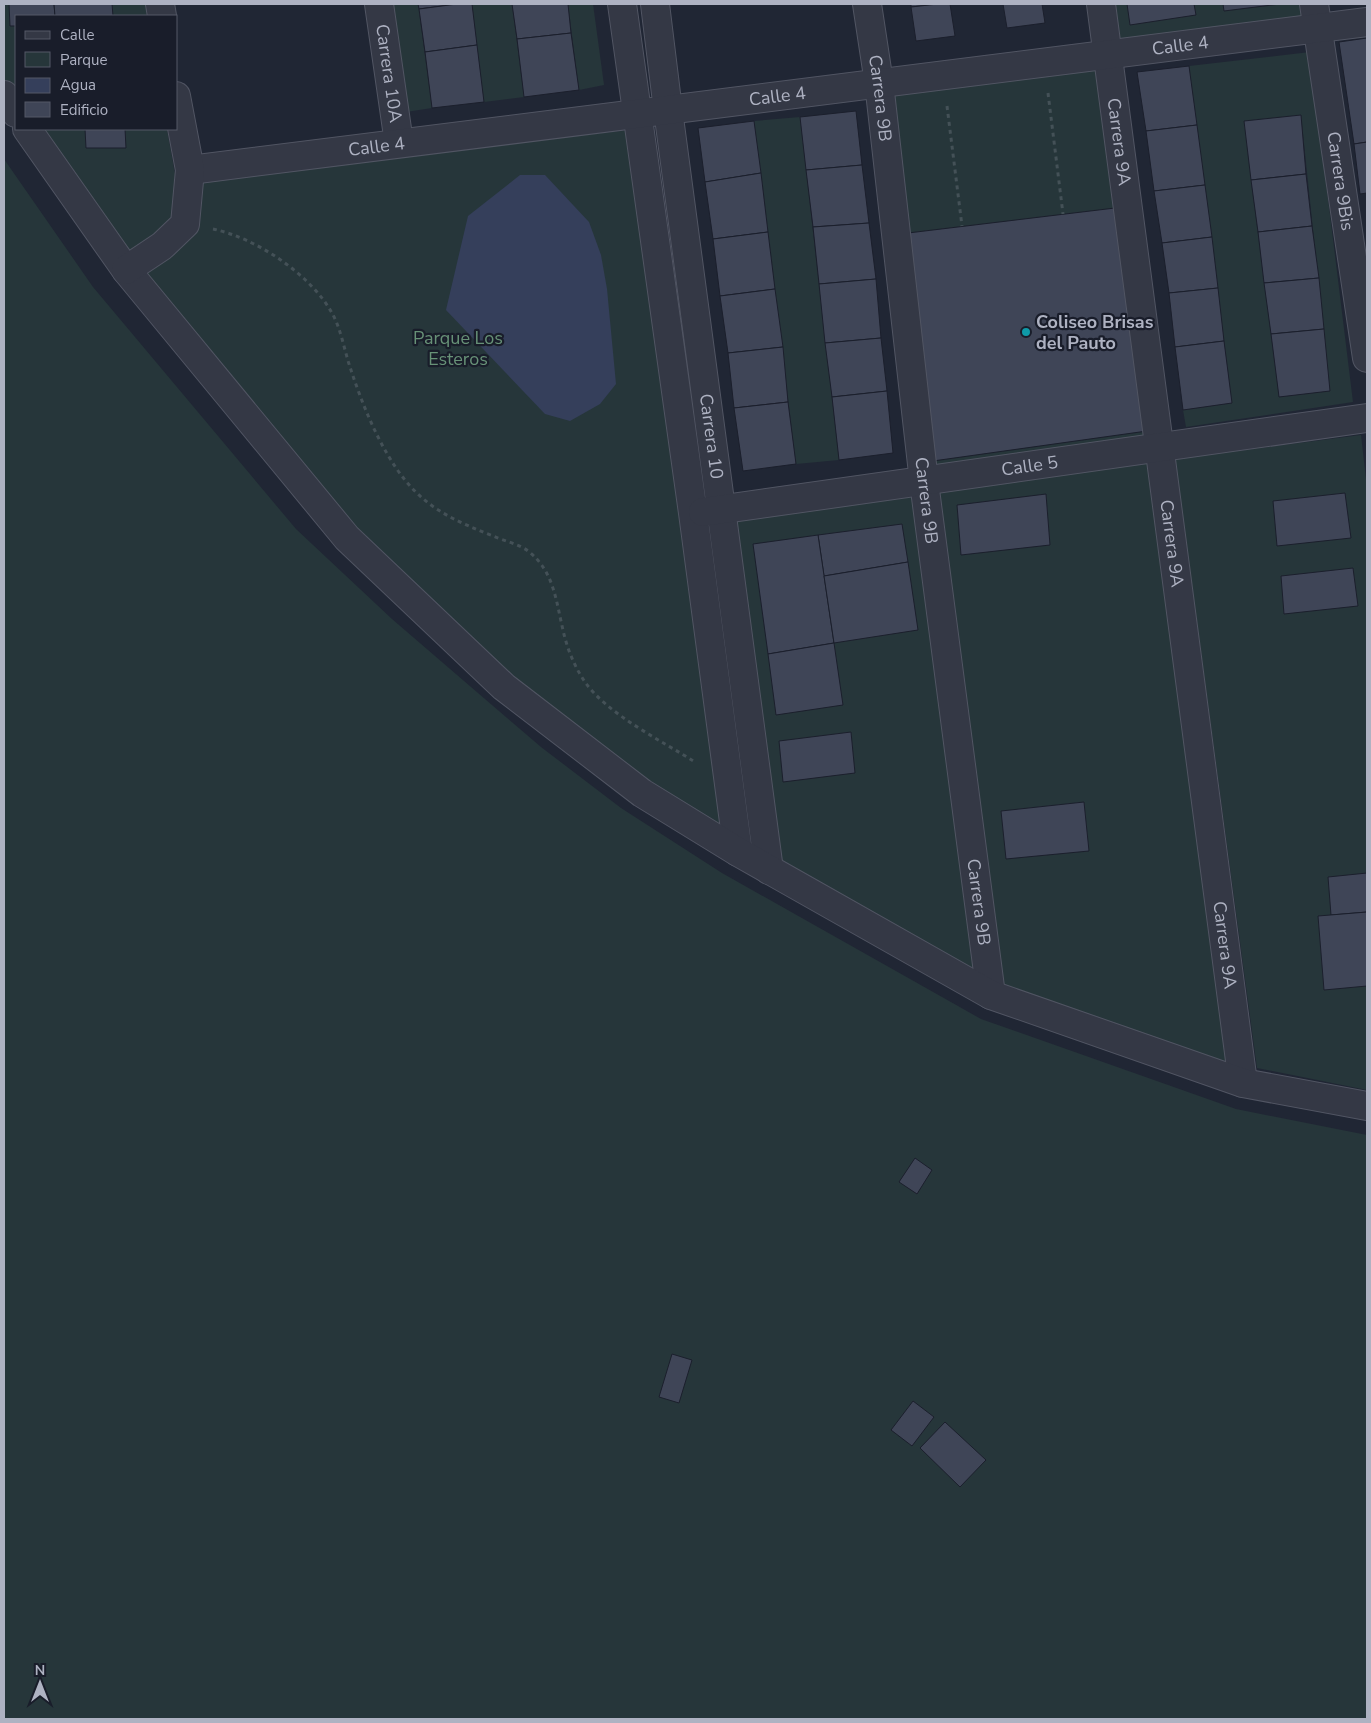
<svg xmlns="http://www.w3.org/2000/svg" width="1371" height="1723" font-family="'Nunito Sans',sans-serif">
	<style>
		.green { fill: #26363a; fill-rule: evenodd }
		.water { fill: #353f5b }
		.building { fill: #3f4557; stroke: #1b1f2c }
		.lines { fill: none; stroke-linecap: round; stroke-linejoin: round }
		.minor-casing { stroke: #515563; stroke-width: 30 }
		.path { stroke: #445157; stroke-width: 3; stroke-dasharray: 4 4; stroke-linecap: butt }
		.minor { stroke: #343845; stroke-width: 28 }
		.culture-dot { fill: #0f9aa8; stroke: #191d2a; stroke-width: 2 }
		.labels { text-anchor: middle; stroke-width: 4.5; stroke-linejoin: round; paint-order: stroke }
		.street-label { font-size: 18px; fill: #aeb2c2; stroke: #191d2a }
		.poi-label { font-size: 18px; font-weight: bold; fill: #aeb2c2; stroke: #191d2a; text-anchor: start }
		.park-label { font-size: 18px; fill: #679177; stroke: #191d2a }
	</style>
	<rect width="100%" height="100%" fill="#202634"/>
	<g class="green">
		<polygon points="4,4 145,4 147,16 16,16 16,97 4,79"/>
		<polygon points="391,4 418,4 432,108 406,112"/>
		<polygon points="472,4 512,4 524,97 484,102"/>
		<polygon points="568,4 593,4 604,85 579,90"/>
		<polygon points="1110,4 1306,4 1308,18 1115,42"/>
		<path d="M 1310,52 L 1353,402 L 1186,427 L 1183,410 L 1232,403 L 1189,66 ZM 1301,115 L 1330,391 L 1279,397 L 1251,180 Z"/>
		<polygon points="1102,62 1152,439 930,469 887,89"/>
		<polygon points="800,117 839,460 796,464 754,121"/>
		<polygon points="39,129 167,129 175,174 172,219 157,234 128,256"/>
		<polygon points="631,130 723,835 586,743 351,533 137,270 167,252 197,175"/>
		<polygon points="4,159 93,287 296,529 392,619 471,687 541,747 621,808 722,873 981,1019 1236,1109 1367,1135 1367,1719 4,1719"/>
		<polygon points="1361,435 1367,488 1367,1090 1257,1068 1175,459"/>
		<polygon points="1155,454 1238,1075 995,992 927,485"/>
		<polygon points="913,497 977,974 781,863 734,521"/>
	</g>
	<polygon class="water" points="520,175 545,175 589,222 601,255 607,289 616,384 600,404 570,421 545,414 446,310 468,216"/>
	<g class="building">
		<polygon points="9,4 54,4 55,16 16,16 16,26 10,26"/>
		<polygon points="54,4 112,4 113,16 55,16"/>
		<polygon points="418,4 457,4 419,9"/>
		<polygon points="457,4 472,4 477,45 425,52 419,9"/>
		<polygon points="512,4 568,4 571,33 517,39"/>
		<polygon points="911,4 938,4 911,7"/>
		<polygon points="938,4 950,4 955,36 916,41 911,7"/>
		<polygon points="1003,4 1042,4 1045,23 1007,28"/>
		<polygon points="1127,4 1194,4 1196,15 1130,25"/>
		<polygon points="1223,4 1280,4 1224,11"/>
		<polygon points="571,33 579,90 524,97 517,39"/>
		<polygon points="1367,38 1367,142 1354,144 1339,42"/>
		<polygon points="477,45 484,102 432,108 425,52"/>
		<polygon points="1189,66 1197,125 1146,131 1137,72"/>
		<polygon points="856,111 862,165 806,170 800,117"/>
		<polygon points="1301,115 1306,174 1251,180 1244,121"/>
		<polygon points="754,121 761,173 705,182 698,128"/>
		<polygon points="1197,125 1205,185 1154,191 1146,131"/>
		<polygon points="85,129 125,129 126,148 86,148"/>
		<polygon points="1367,142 1367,193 1360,194 1354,144"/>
		<polygon points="862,165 869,223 813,227 806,170"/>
		<polygon points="761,173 768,232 713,239 705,182"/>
		<polygon points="1306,174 1312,226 1258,232 1251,180"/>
		<polygon points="1205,185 1212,237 1162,243 1154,191"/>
		<polygon points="1115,208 1147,431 933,461 908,233"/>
		<polygon points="869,223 876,279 819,284 813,227"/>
		<polygon points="1312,226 1319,278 1264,283 1258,232"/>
		<polygon points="768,232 775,289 720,296 713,239"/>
		<polygon points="1212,237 1218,288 1169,293 1162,243"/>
		<polygon points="1319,278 1324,329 1271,334 1264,283"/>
		<polygon points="876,279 881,338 825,343 819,284"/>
		<polygon points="1218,288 1224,341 1175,347 1169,293"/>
		<polygon points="775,289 783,347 728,353 720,296"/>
		<polygon points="1324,329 1330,391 1279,397 1271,334"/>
		<polygon points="881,338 887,391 832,397 825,343"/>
		<polygon points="1224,341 1232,403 1183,410 1175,347"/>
		<polygon points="783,347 788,402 734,408 728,353"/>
		<polygon points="887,391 893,453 839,460 832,397"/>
		<polygon points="788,402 796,464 743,471 734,408"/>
		<polygon points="1345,493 1351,538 1277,546 1273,501"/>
		<polygon points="1046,494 1050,545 961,555 957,505"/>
		<polygon points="902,524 908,562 824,576 818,535"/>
		<polygon points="818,535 834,643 768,654 753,544"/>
		<polygon points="908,562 918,630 834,643 824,576"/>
		<polygon points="1353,568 1358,606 1284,614 1281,576"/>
		<polygon points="834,643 843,705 776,715 768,654"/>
		<polygon points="851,732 855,773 783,782 779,741"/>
		<polygon points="1084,802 1089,851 1006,859 1001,811"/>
		<polygon points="1367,873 1367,912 1331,915 1328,877"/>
		<polygon points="1367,912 1367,986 1324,990 1318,916"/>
		<polygon points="915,1158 932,1170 917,1194 899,1182"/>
		<polygon points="672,1354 692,1360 679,1403 659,1397"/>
		<polygon points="913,1401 934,1417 912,1446 891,1430"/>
		<polygon points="945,1422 986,1460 960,1487 920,1448"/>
	</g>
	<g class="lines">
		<defs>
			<g id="minor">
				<polyline points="160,4 162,16"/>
				<path id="s1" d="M 379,4 L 399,143"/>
				<polyline points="622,4 693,513 738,852"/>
				<path id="s2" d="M 655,4 L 668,110 L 769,870"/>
				<path id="s3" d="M 867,4 L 879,83 L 924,482 L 991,995"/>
				<path id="s4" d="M 1101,4 L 1243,1083"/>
				<path id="s5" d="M 1314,4 L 1367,358"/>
				<polyline points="4,95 16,113"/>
				<polyline points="27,129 126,270 347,538 504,687 642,793 738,852 991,995 1243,1083 1367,1106"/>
				<path id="s6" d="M 190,170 L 1367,22"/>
				<polyline points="126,270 162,246 185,224 190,170 176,96"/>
				<path id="s7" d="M 703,512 L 1367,418"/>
			</g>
		</defs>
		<use href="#minor" class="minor-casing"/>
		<g class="path">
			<polyline points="1048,93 1063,214"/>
			<polyline points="947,106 962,226"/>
			<path d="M 213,229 C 256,238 310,274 332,313 C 341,329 344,349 350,367 C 362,404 380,449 405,480 C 429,510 458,522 493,536 C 504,541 519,544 528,551 C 554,571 556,601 563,630 C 567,648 574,666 585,682 C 607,714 662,741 695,762"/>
		</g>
		<use href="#minor" class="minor"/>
	</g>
	<circle class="culture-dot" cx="1026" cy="332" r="5"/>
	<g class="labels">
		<g class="street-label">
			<text dy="6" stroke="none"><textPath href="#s6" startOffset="998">Calle 4</textPath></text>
			<text dy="6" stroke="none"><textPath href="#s1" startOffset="70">Carrera 10A</textPath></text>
			<text dy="6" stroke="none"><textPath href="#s6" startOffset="592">Calle 4</textPath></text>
			<text dy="6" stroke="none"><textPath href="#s3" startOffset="95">Carrera 9B</textPath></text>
			<text dy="6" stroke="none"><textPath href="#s4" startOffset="139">Carrera 9A</textPath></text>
			<text dy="6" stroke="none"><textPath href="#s6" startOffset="188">Calle 4</textPath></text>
			<text dy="6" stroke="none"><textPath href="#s5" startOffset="179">Carrera 9Bis</textPath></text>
			<text dy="6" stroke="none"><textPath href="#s2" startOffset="436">Carrera 10</textPath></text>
			<text dy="6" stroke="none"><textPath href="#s7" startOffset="330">Calle 5</textPath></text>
			<text dy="6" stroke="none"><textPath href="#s3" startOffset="500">Carrera 9B</textPath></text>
			<text dy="6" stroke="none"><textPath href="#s4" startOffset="544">Carrera 9A</textPath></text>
			<text dy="6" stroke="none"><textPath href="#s3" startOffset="905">Carrera 9B</textPath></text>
			<text dy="6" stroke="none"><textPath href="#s4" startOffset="949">Carrera 9A</textPath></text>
		</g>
		<g class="poi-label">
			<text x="1036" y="328">Coliseo Brisas<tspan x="1036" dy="21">del Pauto</tspan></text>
		</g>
		<g class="park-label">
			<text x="458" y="344">Parque Los<tspan x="458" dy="21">Esteros</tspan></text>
		</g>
	</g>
	<rect width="1371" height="1723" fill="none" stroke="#aeb2c2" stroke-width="10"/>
	<rect x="15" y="15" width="162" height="115" fill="#191d2a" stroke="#555967"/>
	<rect x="25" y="31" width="25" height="8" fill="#343845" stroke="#555967"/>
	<text x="60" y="40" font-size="15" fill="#aeb2c2">Calle</text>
	<rect x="25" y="52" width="25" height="15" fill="#26363a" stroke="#555967"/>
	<text x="60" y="65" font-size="15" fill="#aeb2c2">Parque</text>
	<rect x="25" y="78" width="25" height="15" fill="#353f5b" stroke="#555967"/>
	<text x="60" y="90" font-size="15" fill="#aeb2c2">Agua</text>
	<rect x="25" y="102" width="25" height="15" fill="#3f4557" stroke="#555967"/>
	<text x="60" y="115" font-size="15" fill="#aeb2c2">Edificio</text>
	<g transform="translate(40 1683)" stroke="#191d2a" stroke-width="4" paint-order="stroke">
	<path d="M0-4L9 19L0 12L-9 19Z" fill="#aeb2c2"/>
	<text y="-8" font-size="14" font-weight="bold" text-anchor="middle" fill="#aeb2c2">N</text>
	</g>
</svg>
